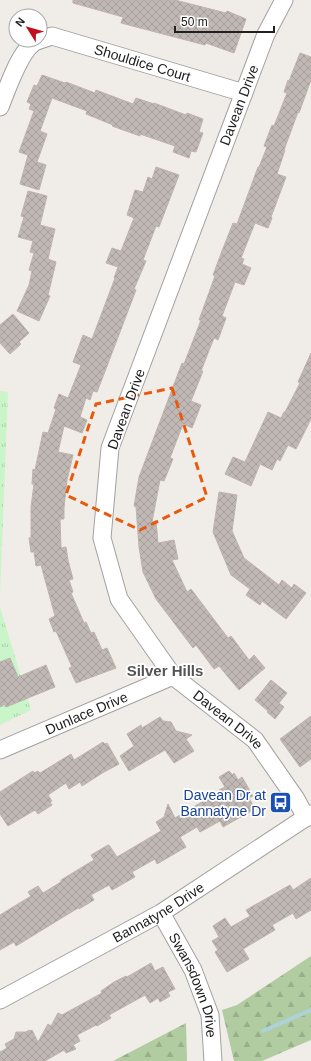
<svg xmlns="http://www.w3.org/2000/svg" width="311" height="1061" font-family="Arial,sans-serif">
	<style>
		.forest { fill: url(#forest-firs) }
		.park { fill: url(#park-tufts) }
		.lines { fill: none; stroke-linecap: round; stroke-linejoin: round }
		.stream { stroke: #acd3da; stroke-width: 4 }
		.building { fill: url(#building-cross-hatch); stroke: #c0b3ab }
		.minor-casing { stroke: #a1a1a1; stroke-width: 19 }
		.minor { stroke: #fff; stroke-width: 17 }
		.marked { fill: none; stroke: #e8590c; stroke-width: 3; stroke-dasharray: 8 5; stroke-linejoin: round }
		.labels { text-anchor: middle; stroke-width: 3.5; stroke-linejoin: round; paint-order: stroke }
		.street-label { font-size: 14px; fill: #202020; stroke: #fff }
		.transit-label { font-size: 14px; fill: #164399; stroke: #fff; text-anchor: end }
		.neighbourhood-label { font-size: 15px; font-weight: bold; fill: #535353; stroke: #fff }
	</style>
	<defs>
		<pattern id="forest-firs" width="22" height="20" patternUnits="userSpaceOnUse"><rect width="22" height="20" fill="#b0cca0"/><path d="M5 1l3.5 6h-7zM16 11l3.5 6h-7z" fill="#97af8a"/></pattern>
		<pattern id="park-tufts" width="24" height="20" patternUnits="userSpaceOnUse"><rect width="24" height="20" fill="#c9f5c9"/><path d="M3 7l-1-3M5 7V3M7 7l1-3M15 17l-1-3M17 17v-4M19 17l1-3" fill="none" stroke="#acd2ac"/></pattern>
		<pattern id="building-cross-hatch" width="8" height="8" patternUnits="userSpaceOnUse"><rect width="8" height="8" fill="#c0b8b4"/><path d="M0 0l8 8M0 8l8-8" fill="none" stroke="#a59e9a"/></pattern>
	</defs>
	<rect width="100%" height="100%" fill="#f0ede8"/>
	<g class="forest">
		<polygon points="311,956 311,1040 262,1061 234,1061 222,1010 237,1005"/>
		<polygon points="186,1023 187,1061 113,1061"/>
	</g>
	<g class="park">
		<polygon points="0,391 8,392 0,596"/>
		<polygon points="0,607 31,710 0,725"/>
	</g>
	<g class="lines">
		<polyline class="stream" points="263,1031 311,1010"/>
	</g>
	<g class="building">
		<polygon points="73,0 175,0 226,13 227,11 246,19 234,53 206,43 205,45 121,23 123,17 73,3"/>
		<polygon points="300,53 311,57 311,80 299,113 298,112 284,150 285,150 277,174 286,177 271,217 272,218 268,228 255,223 241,258 244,259 242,264 251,268 244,285 235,282 222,316 226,318 218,340 214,338 201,371 203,371 191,401 201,405 192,428 183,424 170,458 173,459 164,481 160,480 152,522 156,521 158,543 174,540 178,559 172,560 187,592 191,589 228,638 231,636 249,660 254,655 265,668 239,690 219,666 214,669 196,645 193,648 156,599 143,572 139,547 136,507 134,506 139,477 182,363 184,364 201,320 199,320 215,276 213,275 222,251 233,223 237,224 258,167 259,167 267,147 264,146 272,125 274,126 287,93 284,92 288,80 289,81"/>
		<polygon points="42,75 65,83 66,82 95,93 96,90 133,104 136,98 154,104 154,103 186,115 187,113 203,119 199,132 203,133 196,152 191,151 189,158 173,152 175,146 140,134 140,136 112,126 113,125 86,114 87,111 52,98 40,131 47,134 37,162 46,165 39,190 20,184 28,155 19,152 34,111 29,109 31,104 27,102 34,85 37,86"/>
		<polygon points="156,167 179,175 159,227 156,226 143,260 146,261 134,289 136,290 104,374 97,392 93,391 90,400 86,398 80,417 87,420 82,433 64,426 58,452 73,455 67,480 64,508 64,519 60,519 61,548 66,547 68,560 73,579 69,580 73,592 71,593 84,623 86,622 91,633 94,632 102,650 107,648 116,668 76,683 69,668 72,667 56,631 54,632 49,619 55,616 41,565 36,566 34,552 31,552 29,538 31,538 31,507 34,484 32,484 33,469 35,470 43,432 48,433 56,409 54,408 59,394 68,398 81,365 73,362 83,335 92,339 115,278 114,278 118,267 106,263 112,248 121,251 134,218 127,215 135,190 143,192 148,177 152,179"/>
		<polygon points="28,191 47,196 40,225 55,229 48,259 56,262 48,295 50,296 39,321 17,311 29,285 32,271 29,270 34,253 30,252 33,241 18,237 24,217 21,216"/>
		<polygon points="13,314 29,333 19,342 21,344 10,354 0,343 0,325"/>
		<polygon points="311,353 311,419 296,449 288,445 280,461 277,459 272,470 260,464 251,486 225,474 233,457 245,462 268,412 281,418 284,412 285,412 300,383 298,382"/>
		<polygon points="219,492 237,495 232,531 244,558 279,585 282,580 292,588 294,584 306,593 286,619 262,601 260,605 246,595 250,589 231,575 213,532"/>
		<polygon points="10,658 18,677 46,665 55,687 6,707 5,704 0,707 0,662"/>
		<polygon points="271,680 287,693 279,703 284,707 275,719 267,712 268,711 255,700"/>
		<polygon points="311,716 311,759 300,767 280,739"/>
		<polygon points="160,717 163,721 171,722 176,731 192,735 186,739 194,751 174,763 165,750 129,771 120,756 134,746 127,734 141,725 142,728"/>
		<polygon points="103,742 105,744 107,743 119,764 104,772 82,786 80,782 69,789 66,783 48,795 52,801 50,802 52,805 38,814 35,810 8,826 0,814 0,792 33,771 34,773 38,771 40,773 71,754 74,760"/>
		<polygon points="229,771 233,775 234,773 238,780 242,777 253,796 249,798 255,809 223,827 220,821 200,832 197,827 180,837 186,847 157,864 155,859 132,872 135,877 112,890 109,885 91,895 94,900 79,909 78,908 16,946 14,942 0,950 0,915 31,896 28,892 38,886 43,893 61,882 61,880 94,860 91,855 108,845 109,845 117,857 161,831 156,822 164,817 168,804 175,818 220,791 219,790 225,787 219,777"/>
		<polygon points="311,878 311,910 296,919 293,913 272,925 275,930 243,949 249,959 227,972 215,952 218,950 212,941 219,937 213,926 225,918 231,927 250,916 246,910 290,885 293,890"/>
		<polygon points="151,963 155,971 163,967 175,989 168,992 170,996 160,1002 158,998 150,1003 145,995 109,1015 111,1018 97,1026 96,1025 77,1035 80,1041 73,1045 76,1049 66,1053 64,1050 45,1061 0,1061 0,1052 7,1048 5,1044 14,1039 16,1032 26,1032 29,1030 30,1031 32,1030 38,1042 48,1024 51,1026 58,1013 62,1015 102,993 101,991 114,982 126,976 127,977"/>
	</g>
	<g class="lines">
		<defs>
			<g id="minor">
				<path id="s1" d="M 284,0 L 266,34 L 110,448 L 102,538 L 119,599 L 173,676 L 255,740 L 296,799 L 306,818"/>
				<path id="s2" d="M 40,40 L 52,36 L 244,93"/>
				<path d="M 0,107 C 7,90 21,45 39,40"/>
				<path id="s3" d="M 0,750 L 173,676"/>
				<path id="s4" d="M 161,913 L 193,970 L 210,1015 L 213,1061"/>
				<path id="s5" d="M 0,1000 L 161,913 L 311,814"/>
			</g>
		</defs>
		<use href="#minor" class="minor-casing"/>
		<use href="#minor" class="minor"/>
	</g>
	<path class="marked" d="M 172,388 L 207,497 L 140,530 L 66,495 L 96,404 Z"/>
	<defs>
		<symbol id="bus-square" viewBox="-11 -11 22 22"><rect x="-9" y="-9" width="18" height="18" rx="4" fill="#1a4fb4" stroke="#fff"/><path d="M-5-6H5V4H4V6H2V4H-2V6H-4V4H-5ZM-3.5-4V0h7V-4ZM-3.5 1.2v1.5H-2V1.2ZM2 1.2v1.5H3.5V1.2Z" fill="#fff"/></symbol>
	</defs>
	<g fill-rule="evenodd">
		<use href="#bus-square" x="268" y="790" width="25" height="25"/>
	</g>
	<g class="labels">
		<g class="street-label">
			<text dy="5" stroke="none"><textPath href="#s2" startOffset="107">Shouldice Court</textPath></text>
			<text transform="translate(239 105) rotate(-69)" y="5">Davean Drive</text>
			<text transform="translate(126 409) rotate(-70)" y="5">Davean Drive</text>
			<text dy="5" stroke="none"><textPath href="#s3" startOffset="94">Dunlace Drive</textPath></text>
			<text dy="5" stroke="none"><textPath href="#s1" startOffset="799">Davean Drive</textPath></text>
			<text dy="5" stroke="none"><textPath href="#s5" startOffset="181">Bannatyne Drive</textPath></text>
			<text dy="5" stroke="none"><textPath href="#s4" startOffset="80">Swansdown Drive</textPath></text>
		</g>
		<g class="transit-label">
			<text x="266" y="800">Davean Dr at<tspan x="266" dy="16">Bannatyne Dr</tspan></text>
		</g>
		<g class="neighbourhood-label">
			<text x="165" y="676">Silver Hills</text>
		</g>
	</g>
	<g transform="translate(28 28) rotate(307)"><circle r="19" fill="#ffffff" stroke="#a6a6a6"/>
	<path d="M0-3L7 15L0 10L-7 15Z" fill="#bf111f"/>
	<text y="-6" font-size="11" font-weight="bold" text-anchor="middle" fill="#202020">N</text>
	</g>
	<path d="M175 26v6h99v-6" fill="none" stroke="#202020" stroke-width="2"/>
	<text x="181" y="26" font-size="12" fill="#202020" stroke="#ffffff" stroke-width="3" paint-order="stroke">50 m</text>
</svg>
